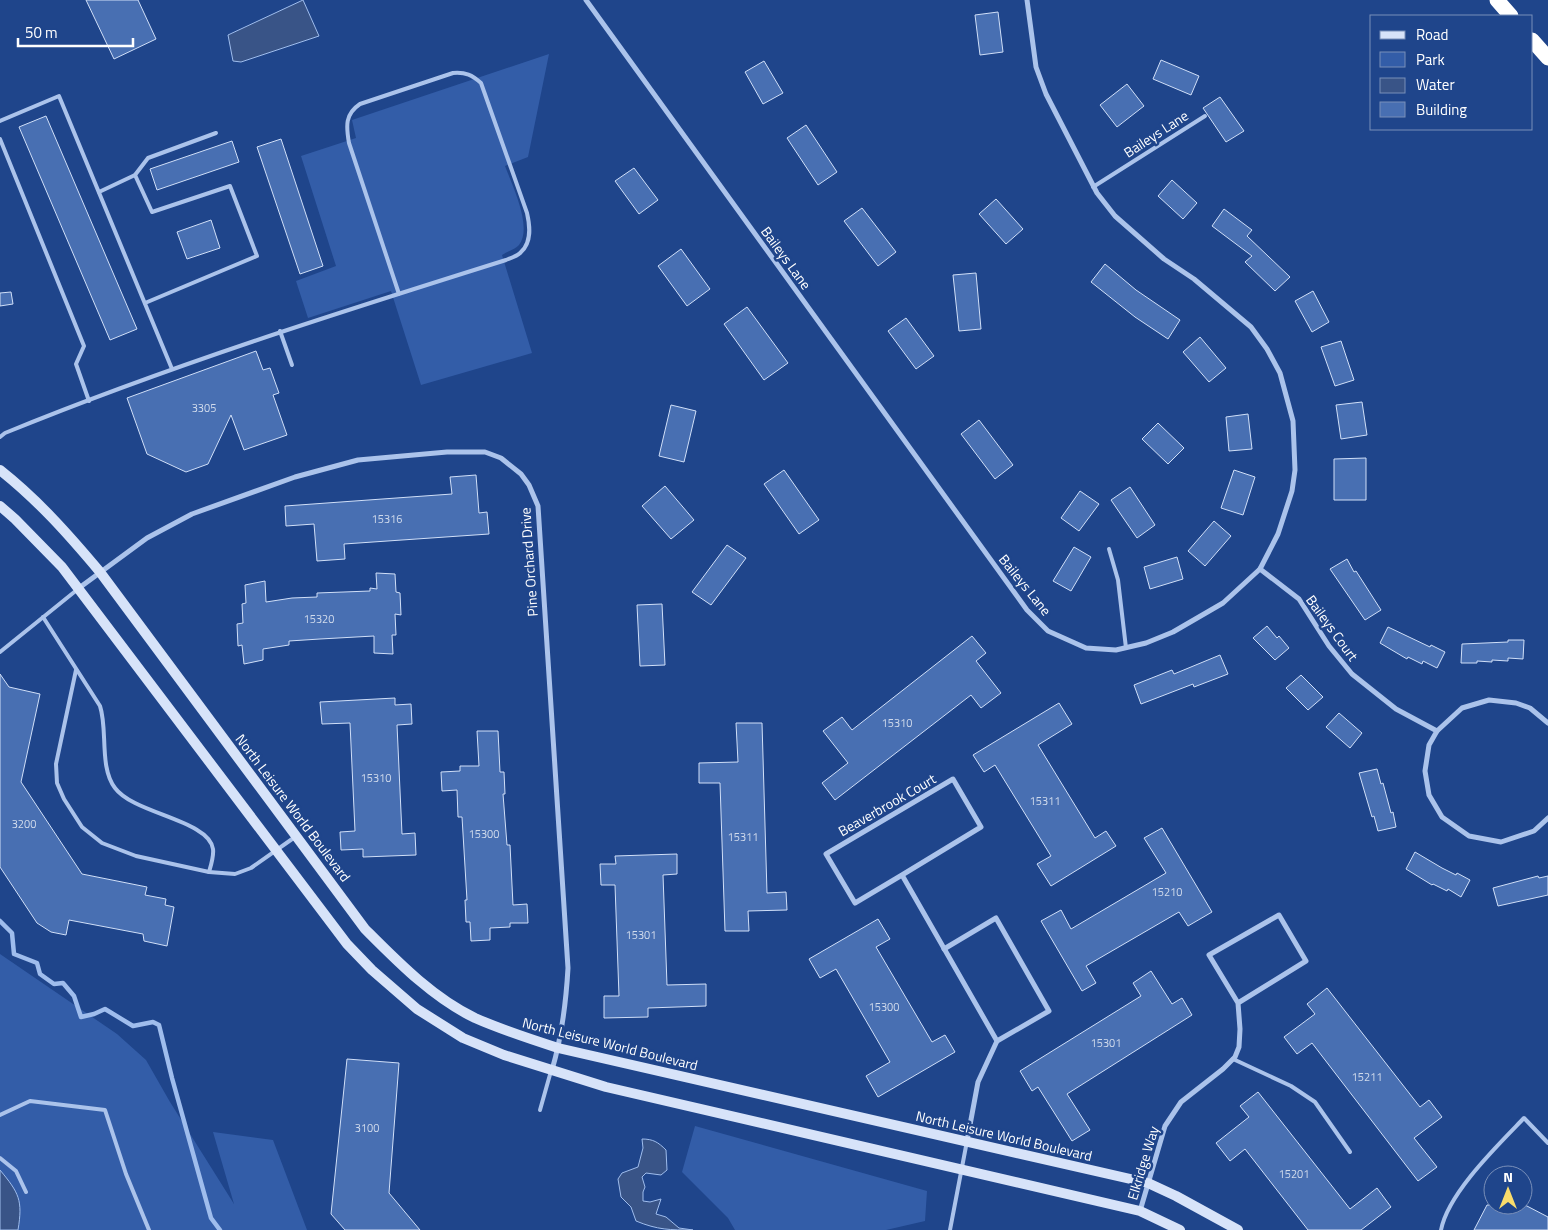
<svg xmlns="http://www.w3.org/2000/svg" width="1548" height="1230" font-family="'Titillium Web',sans-serif">
	<style>
		.green { fill: #335da8 }
		.water { fill: #395487; stroke: #9fbded }
		.lines { fill: none; stroke-linecap: round; stroke-linejoin: round }
		.stream { stroke: #9fbded; stroke-width: 4.5 }
		.building { fill: #486fb2; stroke: #d0dff8 }
		.lane { stroke: #abc3eb; stroke-width: 4 }
		.street { stroke: #abc3eb; stroke-width: 5 }
		.secondary { stroke: #d7e3f9; stroke-width: 10 }
		.highway { stroke: #fff; stroke-width: 15 }
		.labels { text-anchor: middle; stroke-width: 5; stroke-linejoin: round; paint-order: stroke }
		.number-label { font-size: 11px; fill: #d1dbec }
		.street-label { font-size: 14px; fill: #fff; stroke: #1f458b }
	</style>
	<rect width="100%" height="100%" fill="#1f458b"/>
	<g class="green">
		<path d="M 549,54 L 528,157 L 505,166 C 512,185 533,227 519,245 C 515,249 507,252 502,255 L 532,353 L 421,385 L 391,291 L 308,318 L 296,281 L 336,266 L 301,156 L 356,138 L 352,120 Z"/>
		<polygon points="0,954 117,1034 146,1060 170,1102 234,1204 213,1132 273,1140 307,1230 0,1230"/>
		<polygon points="695,1126 927,1191 925,1221 886,1230 735,1230 728,1218 682,1172"/>
	</g>
	<g class="water">
		<polygon points="303,0 319,36 241,62 233,61 228,35"/>
		<path d="M 642,1139 C 653,1139 658,1142 666,1150 L 667,1170 L 661,1175 L 646,1173 L 642,1177 L 645,1187 L 643,1192 L 643,1201 L 650,1202 L 661,1199 L 656,1214 L 666,1217 L 679,1228 L 693,1230 C 670,1230 658,1230 636,1221 L 631,1207 L 621,1197 L 618,1179 L 622,1173 L 638,1167 L 643,1148 Z"/>
		<path d="M 0,1170 C 19,1193 23,1200 18,1230 L 0,1230 Z"/>
	</g>
	<g class="lines">
		<polyline class="stream" points="0,921 12,933 14,954 37,963 40,974 54,984 63,983 74,996 81,1017 94,1014 105,1009 133,1026 153,1022 159,1025 172,1078 211,1218 220,1230"/>
	</g>
	<g class="building">
		<polygon points="86,0 138,0 156,39 114,59"/>
		<polygon points="998,12 1003,52 980,55 975,15"/>
		<polygon points="1161,60 1199,76 1191,95 1153,79"/>
		<polygon points="764,61 783,93 763,104 745,72"/>
		<polygon points="1127,84 1144,106 1117,127 1100,105"/>
		<polygon points="1220,97 1244,131 1226,142 1203,108"/>
		<polygon points="46,116 137,329 110,340 19,127"/>
		<polygon points="806,125 837,172 818,185 787,138"/>
		<polygon points="281,139 323,266 300,274 257,147"/>
		<polygon points="232,141 239,162 157,190 150,169"/>
		<polygon points="634,168 658,200 639,214 615,181"/>
		<polygon points="1172,180 1197,203 1183,219 1158,196"/>
		<polygon points="996,199 1023,229 1006,244 979,214"/>
		<polygon points="862,208 896,252 878,266 844,221"/>
		<polygon points="1224,209 1252,230 1247,236 1290,277 1275,291 1245,262 1252,256 1212,226"/>
		<polygon points="211,220 220,248 187,259 177,232"/>
		<polygon points="681,249 710,289 687,306 658,266"/>
		<polygon points="1105,264 1136,290 1180,320 1168,339 1135,317 1091,282"/>
		<polygon points="976,273 981,329 959,331 953,275"/>
		<polygon points="1313,291 1329,322 1312,332 1295,301"/>
		<polygon points="11,292 13,304 0,306 0,293"/>
		<polygon points="747,307 788,363 764,380 724,324"/>
		<polygon points="906,318 934,356 916,369 888,331"/>
		<polygon points="1200,337 1226,368 1209,382 1183,352"/>
		<polygon points="1341,341 1354,380 1335,386 1321,347"/>
		<polygon points="256,351 263,370 270,368 279,393 273,395 287,435 244,450 231,415 208,464 186,472 147,454 127,398"/>
		<polygon points="1362,402 1367,435 1341,439 1336,405"/>
		<polygon points="671,405 696,411 684,462 659,456"/>
		<polygon points="1248,414 1252,449 1229,451 1226,417"/>
		<polygon points="979,420 1013,465 995,479 961,434"/>
		<polygon points="1158,423 1184,448 1168,464 1142,439"/>
		<polygon points="1366,458 1366,500 1334,500 1334,459"/>
		<polygon points="784,470 819,520 799,534 764,484"/>
		<polygon points="1234,470 1255,477 1243,515 1221,508"/>
		<polygon points="476,475 479,513 487,512 489,534 344,544 345,559 317,561 314,524 286,526 285,506 452,494 450,477"/>
		<polygon points="665,486 694,520 671,539 642,506"/>
		<polygon points="1130,487 1155,525 1137,538 1111,500"/>
		<polygon points="1080,491 1099,504 1079,531 1061,518"/>
		<polygon points="1214,521 1231,536 1205,566 1188,551"/>
		<polygon points="727,545 746,558 711,605 692,592"/>
		<polygon points="1074,547 1091,557 1071,591 1053,581"/>
		<polygon points="1177,557 1183,579 1150,589 1144,567"/>
		<polygon points="1347,559 1354,572 1356,571 1381,610 1365,620 1330,569"/>
		<polygon points="376,573 395,574 396,592 400,593 401,615 395,614 396,635 392,635 393,654 374,653 374,636 320,639 289,641 289,645 263,649 263,660 244,664 242,645 238,646 237,624 243,623 242,604 246,603 245,585 265,581 266,602 292,598 317,597 317,593 370,591 370,588 377,589"/>
		<polygon points="662,604 665,665 640,666 637,605"/>
		<polygon points="1267,626 1277,638 1279,636 1289,648 1275,660 1253,638"/>
		<polygon points="1388,627 1430,647 1431,645 1445,652 1437,668 1423,661 1422,664 1408,657 1407,659 1380,643"/>
		<polygon points="972,636 986,653 976,661 1001,693 981,708 971,695 835,800 822,783 848,763 823,731 842,717 852,730"/>
		<polygon points="1508,640 1524,640 1523,659 1508,658 1508,661 1492,660 1492,662 1477,661 1477,663 1461,663 1462,644 1508,642"/>
		<polygon points="1220,655 1228,674 1194,687 1193,684 1141,704 1134,685 1172,670 1174,674"/>
		<polygon points="0,674 9,687 40,694 21,782 82,874 147,887 145,895 166,899 165,905 174,907 167,946 144,941 143,934 69,920 66,935 51,932 37,923 0,867"/>
		<polygon points="1301,675 1323,697 1308,710 1286,688"/>
		<polygon points="395,698 395,705 411,704 412,724 397,725 402,834 415,833 416,855 363,857 363,849 341,850 340,832 355,831 350,723 322,724 320,702"/>
		<polygon points="1059,703 1072,724 1038,745 1095,838 1106,831 1116,846 1051,886 1037,864 1051,856 995,765 984,772 973,755"/>
		<polygon points="1339,713 1362,733 1350,748 1326,727"/>
		<polygon points="736,723 762,723 767,893 786,892 787,910 748,911 749,931 725,931 720,783 699,783 699,763 738,762"/>
		<polygon points="477,731 498,731 500,772 504,772 505,794 503,794 507,845 510,845 513,905 527,904 528,923 510,923 510,927 490,928 490,940 471,941 470,922 466,922 465,900 467,900 462,817 458,817 457,790 442,791 441,772 460,771 460,766 479,766"/>
		<polygon points="1377,769 1381,784 1383,783 1391,813 1393,812 1396,827 1378,831 1374,816 1372,817 1359,773"/>
		<polygon points="1162,828 1212,912 1188,926 1179,912 1086,966 1096,983 1082,991 1041,921 1061,910 1071,929 1166,873 1144,838"/>
		<polygon points="1415,852 1442,868 1456,875 1457,873 1470,880 1461,897 1448,889 1447,891 1433,884 1432,885 1406,869"/>
		<polygon points="677,854 677,874 663,875 667,985 706,984 706,1006 648,1008 648,1017 604,1018 604,996 619,996 615,885 601,885 600,864 616,864 615,856"/>
		<polygon points="1538,876 1539,878 1548,876 1548,895 1498,906 1493,888"/>
		<polygon points="878,919 890,939 876,947 932,1042 945,1035 955,1052 878,1097 866,1076 890,1062 836,969 820,978 809,959"/>
		<polygon points="1151,971 1172,1004 1182,998 1192,1015 1067,1094 1090,1130 1072,1141 1038,1087 1032,1091 1020,1071 1141,996 1133,983"/>
		<polygon points="1327,988 1420,1107 1429,1100 1442,1117 1414,1138 1437,1167 1418,1181 1312,1043 1297,1054 1284,1037 1315,1014 1307,1004"/>
		<polygon points="347,1059 399,1063 389,1193 420,1230 345,1230 331,1214"/>
		<polygon points="1258,1092 1350,1209 1377,1188 1391,1207 1361,1230 1308,1230 1245,1149 1230,1161 1216,1143 1249,1117 1240,1106"/>
		<polygon points="1487,1205 1525,1205 1548,1217 1548,1230 1474,1230"/>
	</g>
	<g class="lines">
		<g class="lane">
			<polyline points="0,121 59,96 172,369"/>
			<polyline points="0,139 84,346 76,364 89,401"/>
			<polyline points="135,175 152,212 230,186 257,256 145,303"/>
			<polyline points="1093,187 1205,116"/>
			<polyline points="99,192 135,175 148,158 216,133"/>
			<polyline points="280,331 292,365"/>
			<path d="M 0,437 L 5,433 C 169,366 337,313 506,260 C 511,258 518,256 521,252 C 532,242 530,226 527,213 L 481,83 C 472,75 466,72 453,73 L 360,104 C 345,114 346,126 349,143 L 399,294"/>
			<polyline points="1109,549 1118,580 1126,648"/>
			<path d="M 43,617 L 100,706 C 108,730 99,767 115,788 C 134,814 209,820 213,849 C 214,856 211,865 209,872"/>
			<polyline points="0,652 78,589"/>
			<polyline points="76,670 56,764 57,783 64,799 82,827 102,843 136,856 209,872 235,874 251,868 295,837"/>
			<polyline points="1233,1059 1291,1086 1315,1102 1350,1152"/>
			<polyline points="540,1110 551,1071"/>
			<polyline points="0,1115 30,1101 105,1110 126,1174 149,1230"/>
			<polyline points="0,1158 16,1171 26,1192"/>
			<polyline points="950,1230 967,1141"/>
			<path d="M 1441,1230 C 1448,1193 1498,1145 1524,1118 L 1548,1143"/>
		</g>
		<g class="street">
			<polyline points="586,0 1027,610 1048,631 1086,648 1116,650 1146,643 1173,632 1223,603 1260,569 1278,534 1292,491 1295,470 1293,421 1280,373 1267,349 1251,327 1194,279 1164,259 1115,216 1097,193 1046,94 1036,67 1027,0"/>
			<polyline points="1260,569 1299,599 1329,646 1352,674 1396,709 1437,731"/>
			<path d="M 79,588 L 147,538 L 192,514 L 295,477 L 358,460 L 447,452 L 485,452 L 501,458 L 521,474 L 529,485 L 538,506 L 568,968 C 566,1003 562,1036 552,1070"/>
			<polyline points="1548,723 1530,708 1516,703 1489,700 1462,708 1437,731 1429,745 1425,771 1429,795 1442,817 1469,836 1501,842 1534,831 1548,818"/>
			<polyline points="902,875 855,903 826,854 953,779 981,827 902,875 997,1041 978,1082 967,1141"/>
			<polyline points="944,949 996,918 1049,1011 997,1041"/>
			<polyline points="1140,1211 1165,1126 1181,1102 1223,1069 1235,1057 1239,1047 1240,1029 1238,1003 1209,955 1279,915 1306,961 1238,1003"/>
		</g>
		<g class="secondary">
			<path d="M 0,470 C 38,500 69,535 100,572 L 365,929 C 398,962 433,998 475,1018 C 502,1030 530,1039 558,1048 L 1148,1183 L 1176,1196 L 1238,1230"/>
			<polyline points="0,506 15,519 62,567 347,944 372,970 417,1009 463,1038 504,1055 606,1087 1140,1211 1180,1230"/>
		</g>
		<g class="highway">
			<polyline points="1497,0 1511,16"/>
			<polyline points="1532,40 1548,58"/>
		</g>
	</g>
	<g class="labels">
		<g class="number-label">
			<text x="204" y="412">3305</text>
			<text x="387" y="523">15316</text>
			<text x="319" y="623">15320</text>
			<text x="897" y="727">15310</text>
			<text x="376" y="782">15310</text>
			<text x="1045" y="805">15311</text>
			<text x="24" y="828">3200</text>
			<text x="484" y="838">15300</text>
			<text x="743" y="841">15311</text>
			<text x="1167" y="896">15210</text>
			<text x="641" y="939">15301</text>
			<text x="884" y="1011">15300</text>
			<text x="1106" y="1047">15301</text>
			<text x="1367" y="1081">15211</text>
			<text x="367" y="1132">3100</text>
			<text x="1294" y="1178">15201</text>
		</g>
		<g class="street-label">
			<text transform="translate(1156 134) rotate(-33)" y="5">Baileys Lane</text>
			<text transform="translate(786 258) rotate(54)" y="5">Baileys Lane</text>
			<text transform="translate(529 562) rotate(-94)" y="5">Pine Orchard Drive</text>
			<text transform="translate(1025 585) rotate(51)" y="5">Baileys Lane</text>
			<text transform="translate(1332 628) rotate(54)" y="5">Baileys Court</text>
			<text transform="translate(887 805) rotate(-30)" y="5">Beaverbrook Court</text>
			<text transform="translate(293 808) rotate(53)" y="5">North Leisure World Boulevard</text>
			<text transform="translate(610 1044) rotate(14)" y="5">North Leisure World Boulevard</text>
			<text transform="translate(1004 1136) rotate(13)" y="5">North Leisure World Boulevard</text>
			<text transform="translate(1143 1163) rotate(-73)" y="5">Elkridge Way</text>
		</g>
	</g>
	<rect x="1370" y="15" width="162" height="115" fill="#1f458b" stroke="#798fb9"/>
	<rect x="1380" y="31" width="25" height="8" fill="#d7e3f9" stroke="#798fb9"/>
	<text x="1416" y="40" font-size="15" fill="#ffffff">Road</text>
	<rect x="1380" y="52" width="25" height="15" fill="#335da8" stroke="#798fb9"/>
	<text x="1416" y="65" font-size="15" fill="#ffffff">Park</text>
	<rect x="1380" y="78" width="25" height="15" fill="#395487" stroke="#798fb9"/>
	<text x="1416" y="90" font-size="15" fill="#ffffff">Water</text>
	<rect x="1380" y="102" width="25" height="15" fill="#486fb2" stroke="#798fb9"/>
	<text x="1416" y="115" font-size="15" fill="#ffffff">Building</text>
	<g transform="translate(1508 1190)"><circle r="24" fill="#1f458b" stroke="#798fb9"/>
	<path d="M0-4L9 19L0 12L-9 19Z" fill="#f9dc6b"/>
	<text y="-8" font-size="14" font-weight="bold" text-anchor="middle" fill="#ffffff">N</text>
	</g>
	<path d="M18 38v8h115v-8" fill="none" stroke="#ffffff" stroke-width="2.5"/>
	<text x="25" y="38" font-size="15" fill="#ffffff" stroke="#1f458b" stroke-width="4" paint-order="stroke">50 m</text>
</svg>
